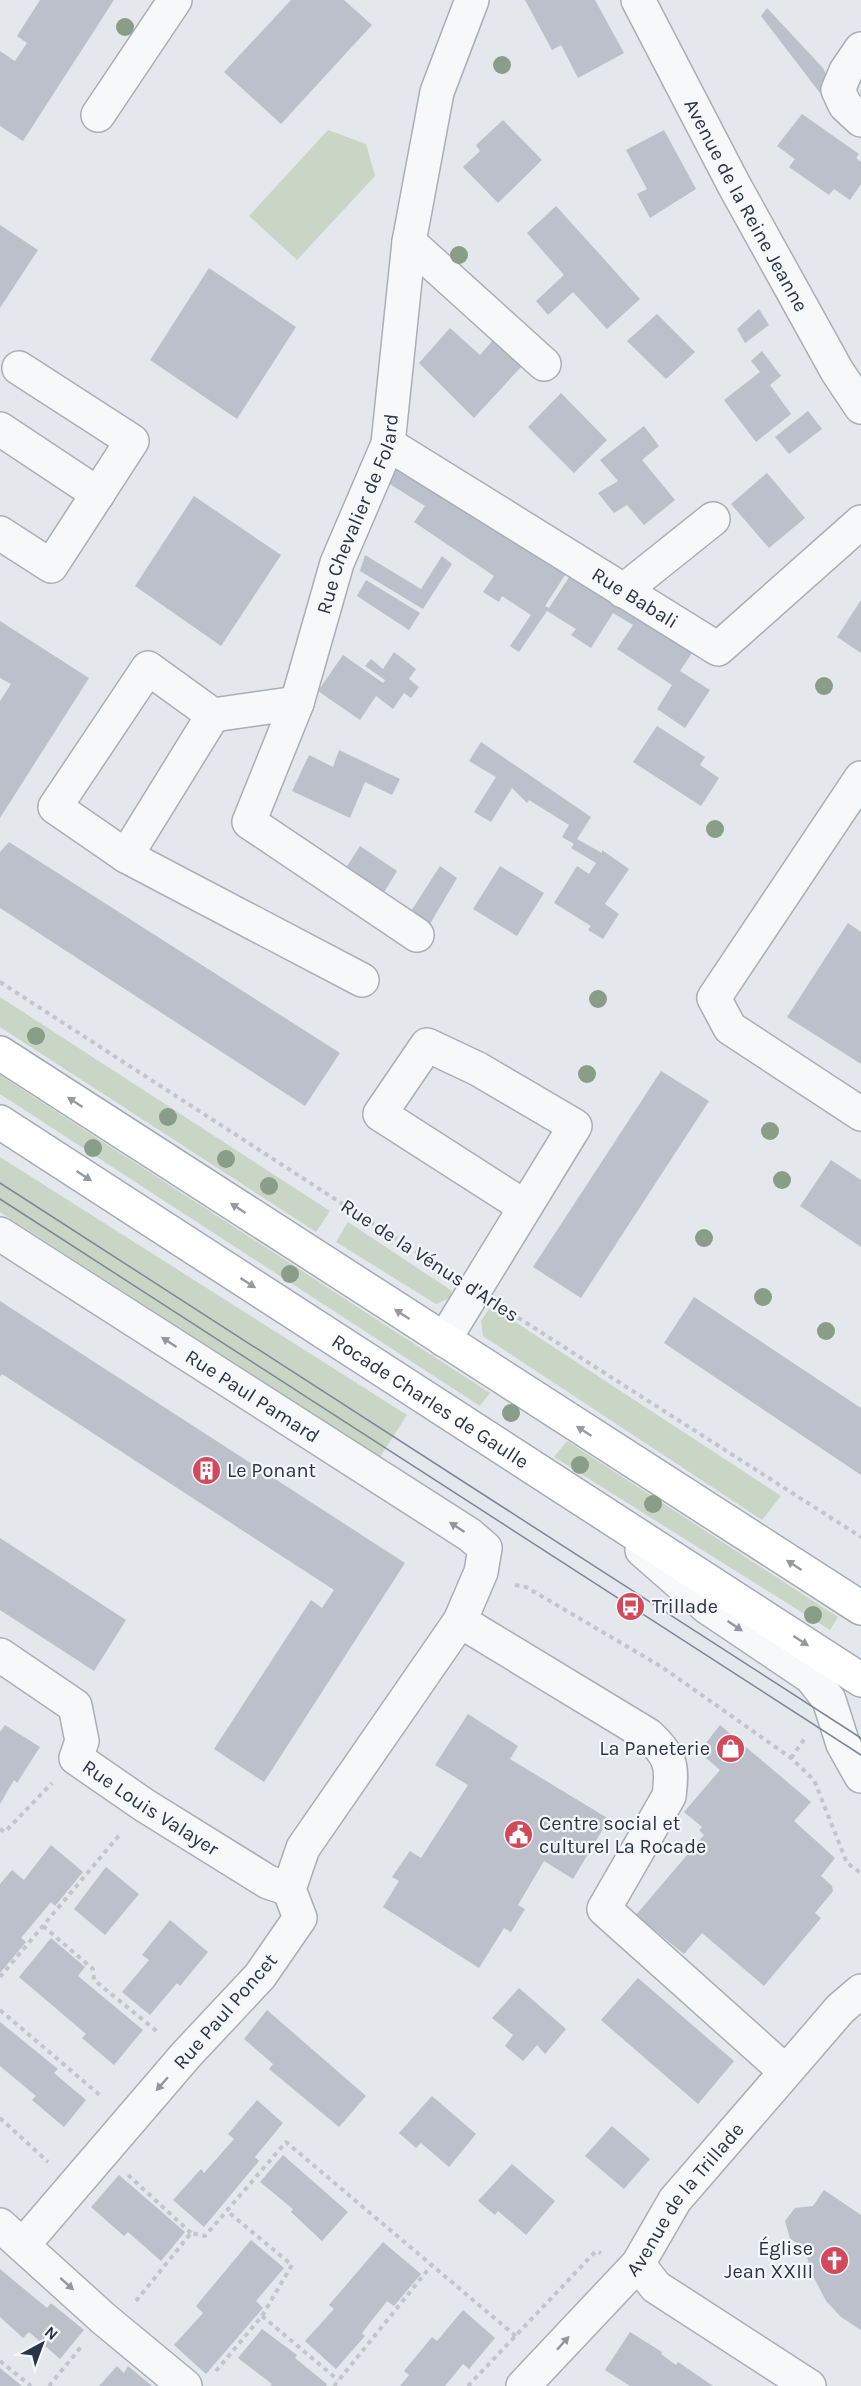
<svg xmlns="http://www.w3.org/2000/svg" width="861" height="2386" font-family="Karla,sans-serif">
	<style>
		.green { fill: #c9d6c5 }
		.building { fill: #bbc0ca }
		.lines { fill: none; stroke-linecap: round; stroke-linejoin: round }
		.minor-casing { stroke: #a9aeb7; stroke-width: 36 }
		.major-casing { stroke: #a3abb8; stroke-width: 36 }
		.path { stroke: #c2c5cb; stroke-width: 4; stroke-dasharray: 4.5 4.5; stroke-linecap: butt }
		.minor { stroke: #f7f8fa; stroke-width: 33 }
		.major { stroke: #fff; stroke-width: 33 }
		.tram { stroke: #7d8696; stroke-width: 1.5 }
		.tree { fill: #899d89 }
		.oneway { fill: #959aa2 }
		.oneway2 { fill: #9196a0 }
		.labels { text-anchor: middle; stroke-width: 4.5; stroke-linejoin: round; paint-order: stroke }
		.street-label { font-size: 20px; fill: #2b3445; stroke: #f4f6f9 }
		.poi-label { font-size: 20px; fill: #2b3445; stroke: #f4f6f9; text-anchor: start }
	</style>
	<rect width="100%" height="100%" fill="#e4e7ec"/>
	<g class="green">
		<polygon points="328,130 366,144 375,176 297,260 249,216"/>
		<polygon points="0,997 330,1211 316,1232 0,1027"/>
		<polygon points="0,1075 490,1393 480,1406 0,1094"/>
		<polygon points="0,1157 407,1415 380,1457 0,1212"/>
		<polygon points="348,1222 452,1291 450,1298 436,1304 336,1242"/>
		<polygon points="491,1306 781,1496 762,1520 483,1336 481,1321"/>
		<polygon points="567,1441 838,1617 830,1630 554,1457"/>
	</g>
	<g class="building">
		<polygon points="40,0 114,0 23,141 0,126 0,51 15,61 27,43 17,36"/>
		<polygon points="291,0 344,0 372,25 281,124 224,72"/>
		<polygon points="525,0 595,0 624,53 578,78 561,45 552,50"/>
		<polygon points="767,8 823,68 828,79 820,93 761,16"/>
		<polygon points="802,114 859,154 856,158 861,162 861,184 850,200 834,189 829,195 789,167 795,159 777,146"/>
		<polygon points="503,120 542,160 498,203 463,167 480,151 476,145"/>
		<polygon points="664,130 696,189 650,218 637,194 647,189 626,150"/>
		<polygon points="556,206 640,299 607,329 573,292 548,315 536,301 564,275 527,233"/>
		<polygon points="0,225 38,250 0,308"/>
		<polygon points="209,268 296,327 237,419 150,360"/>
		<polygon points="759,309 769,325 745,343 737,329"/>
		<polygon points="657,314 695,352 666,379 627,341"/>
		<polygon points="450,328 480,355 493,340 521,367 474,418 419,363"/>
		<polygon points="762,351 781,376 770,385 791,414 756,442 724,400 760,372 751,361"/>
		<polygon points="561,393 607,440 574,473 528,427"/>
		<polygon points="808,411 822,429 789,454 775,437"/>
		<polygon points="644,426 659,446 642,460 675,500 644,525 627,505 614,513 598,493 618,481 600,460"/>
		<polygon points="401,460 569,569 545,606 549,608 573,571 694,650 680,671 710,690 685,728 657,709 672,685 617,649 633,625 613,613 591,648 571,635 576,629 547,611 519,652 510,646 531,615 502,596 499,602 483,592 494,576 414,522 425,506 388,483"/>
		<polygon points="767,473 805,518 769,548 731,504"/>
		<polygon points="194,496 281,555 221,646 135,586"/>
		<polygon points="365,555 421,589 442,556 452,564 423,609 360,571"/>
		<polygon points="366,580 420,613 409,630 357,596"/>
		<polygon points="861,600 861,653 837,637"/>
		<polygon points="0,621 89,678 0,818 0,701 11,684 0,678"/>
		<polygon points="394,652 416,669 409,679 419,687 411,698 404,693 393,709 376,696 360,720 318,691 343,655 383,683 385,680 365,666 371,659 383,669"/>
		<polygon points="657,726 705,757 700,765 719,778 701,806 633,762"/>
		<polygon points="481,742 591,817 577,839 602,853 602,850 629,869 605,904 619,914 603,939 588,930 591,926 554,903 577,866 589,874 596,863 571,848 574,844 562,837 569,825 529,800 527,803 512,788 491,822 474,812 496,777 469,761"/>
		<polygon points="339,750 400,779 392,795 365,782 350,818 292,791 309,755 333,767"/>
		<polygon points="9,842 340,1053 305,1106 0,908 0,852"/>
		<polygon points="360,846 397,871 380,899 342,874"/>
		<polygon points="440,866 457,878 427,929 408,916"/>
		<polygon points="500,866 544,893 517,936 473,909"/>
		<polygon points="848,923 861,932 861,1064 787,1017"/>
		<polygon points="661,1071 709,1101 581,1298 533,1267"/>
		<polygon points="831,1160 861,1180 861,1247 800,1206"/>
		<polygon points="694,1297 861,1408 861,1475 664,1343"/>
		<polygon points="0,1301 405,1563 264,1782 214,1749 311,1600 322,1608 334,1590 2,1374 0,1377"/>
		<polygon points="0,1538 126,1620 94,1671 0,1610"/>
		<polygon points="468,1714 518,1746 510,1759 609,1819 573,1879 544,1861 518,1905 525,1909 511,1932 504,1928 479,1968 383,1907 399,1881 392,1877 410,1851 421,1858 468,1785 435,1765"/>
		<polygon points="5,1725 40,1747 17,1783 14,1780 0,1804 0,1732"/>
		<polygon points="720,1725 811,1802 794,1821 835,1858 821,1876 832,1886 833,1891 815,1913 821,1918 764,1986 702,1933 684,1954 636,1915 704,1835 699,1830 702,1827 684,1812 720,1770 699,1752"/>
		<polygon points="51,1845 83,1872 55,1906 51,1902 21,1938 26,1942 0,1973 0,1884 12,1870 24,1880"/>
		<polygon points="106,1867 139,1894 105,1935 74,1909"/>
		<polygon points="170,1920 208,1952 180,1986 177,1983 150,2015 122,1992 149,1960 142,1955"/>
		<polygon points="51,1938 85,1967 78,1976 143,2030 114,2065 82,2038 86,2034 19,1977"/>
		<polygon points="638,1978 734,2061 698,2104 601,2020"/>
		<polygon points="519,1988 566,2029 545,2054 537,2045 523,2061 505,2046 513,2035 492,2018"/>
		<polygon points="267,2010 366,2096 339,2127 269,2069 273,2064 244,2039"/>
		<polygon points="0,2022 58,2069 54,2073 86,2100 64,2127 32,2100 36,2096 0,2066"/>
		<polygon points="432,2096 476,2134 449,2167 421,2143 416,2148 399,2133"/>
		<polygon points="257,2100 283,2123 255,2157 259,2161 204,2227 173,2200 201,2169 204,2173 234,2139 228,2134"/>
		<polygon points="612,2126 650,2159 624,2189 585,2156"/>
		<polygon points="283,2155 348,2212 322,2241 291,2212 293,2209 260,2182"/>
		<polygon points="512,2164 555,2201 526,2235 498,2211 495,2215 478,2201"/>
		<polygon points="119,2175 185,2232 161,2261 128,2232 124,2236 91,2207"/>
		<polygon points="824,2190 861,2215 861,2330 841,2317 826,2301 811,2272 805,2248 790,2239 785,2221 795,2208 813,2206"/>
		<polygon points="251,2240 284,2268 256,2301 263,2308 206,2374 174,2345 203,2313 196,2306"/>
		<polygon points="383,2242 421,2274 394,2306 387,2301 362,2333 365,2336 336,2369 305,2341 334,2309 329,2305"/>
		<polygon points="0,2269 47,2308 51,2303 84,2330 60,2359 29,2332 23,2338 0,2317"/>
		<polygon points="463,2310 495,2338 469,2369 463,2364 445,2386 400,2386 409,2375 404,2371 432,2337 437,2341"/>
		<polygon points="262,2329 297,2355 295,2358 327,2384 326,2386 270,2386 272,2384 238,2358"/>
		<polygon points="630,2332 662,2352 661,2354 676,2365 678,2362 713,2386 630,2386 605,2370"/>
		<polygon points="117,2366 124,2373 128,2366 152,2386 99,2386"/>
		<polygon points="0,2368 22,2386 0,2386"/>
	</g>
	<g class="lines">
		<defs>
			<g id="minor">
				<path id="s1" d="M 638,0 L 734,185 L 837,371 L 861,407"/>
				<polyline points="861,49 846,71 838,90 845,105 861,120"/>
				<polyline points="98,115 175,0"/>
				<polyline points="409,242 544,364"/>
				<polyline points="0,429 98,494"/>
				<path id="s2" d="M 388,444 L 718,649 L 861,522"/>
				<polyline points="0,533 51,566 132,441 19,368"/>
				<polyline points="623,591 713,519"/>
				<polyline points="297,703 213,715 148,668 55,807 126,856 362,980"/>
				<polyline points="861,778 714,998 730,1028 861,1114"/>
				<polyline points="126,856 213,715"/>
				<path id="s3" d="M 417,935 L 249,822 L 297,703 L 337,563 L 388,444 L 409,242 L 437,92 L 472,0"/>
				<path id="s4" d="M 0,1234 L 470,1535 L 485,1548 L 481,1572 L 460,1621 L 303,1848 L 289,1889 L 300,1918 L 260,1976 L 186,2055 L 23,2245"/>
				<polyline points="444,1340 575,1126 478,1069 427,1045 380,1114 525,1207"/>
				<polyline points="642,1550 707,1607 811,1677 829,1700 843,1744 861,1776"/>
				<path d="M 460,1621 L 648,1735 C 671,1756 673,1766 669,1796 L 604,1909 L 785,2071"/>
				<path id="s5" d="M 0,1655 L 75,1706 L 82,1741 L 76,1758 L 144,1805 L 268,1882 L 289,1889"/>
				<polyline points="0,2225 104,2319 185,2386"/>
				<polyline points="638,2264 656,2287 809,2386"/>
				<path id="s6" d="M 523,2386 L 638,2264 L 675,2200 L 816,2037 L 840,2009 L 861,1991"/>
			</g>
			<g id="major">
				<polyline points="0,1053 861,1608"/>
				<path id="s7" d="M 0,1122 L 861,1680"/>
			</g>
		</defs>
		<use href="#minor" class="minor-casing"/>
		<use href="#major" class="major-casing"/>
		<g class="path">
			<polyline points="0,982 446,1271"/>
			<polyline points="503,1308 861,1537"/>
			<polyline points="515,1585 526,1587 662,1667 791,1758 814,1780 847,1863 861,1873"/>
			<polyline points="791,1758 805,1738"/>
			<polyline points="0,1829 5,1832 52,1783"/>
			<polyline points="43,1926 93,1969 94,1980 159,2033"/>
			<polyline points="0,1977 121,1833"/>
			<polyline points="0,2010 102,2097"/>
			<polyline points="0,2118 48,2162"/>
			<polyline points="128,2175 191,2233"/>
			<polyline points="136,2301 191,2233 205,2236 286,2142 518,2338"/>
			<polyline points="262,2316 338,2380"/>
			<polyline points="0,2361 31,2386"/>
			<polyline points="216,2371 262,2316 292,2265 227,2211"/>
			<polyline points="49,2386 81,2347"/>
			<polyline points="334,2386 431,2266"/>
			<polyline points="468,2386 596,2251 601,2253"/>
		</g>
		<use href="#minor" class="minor"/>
		<use href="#major" class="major"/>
		<g class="tram">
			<polyline points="0,1183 861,1738"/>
			<polyline points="0,1199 861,1755"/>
		</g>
	</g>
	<g class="tree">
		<circle cx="125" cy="27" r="9"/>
		<circle cx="502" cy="65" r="9"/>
		<circle cx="459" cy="255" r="9"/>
		<circle cx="824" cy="686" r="9"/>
		<circle cx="715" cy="829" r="9"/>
		<circle cx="598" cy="999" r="9"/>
		<circle cx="36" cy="1036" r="9"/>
		<circle cx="587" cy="1074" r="9"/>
		<circle cx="168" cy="1117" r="9"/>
		<circle cx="770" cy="1131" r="9"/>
		<circle cx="93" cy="1148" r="9"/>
		<circle cx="226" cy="1159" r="9"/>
		<circle cx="782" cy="1180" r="9"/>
		<circle cx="269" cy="1186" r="9"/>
		<circle cx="704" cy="1238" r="9"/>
		<circle cx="290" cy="1274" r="9"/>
		<circle cx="763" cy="1297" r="9"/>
		<circle cx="826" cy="1331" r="9"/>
		<circle cx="511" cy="1413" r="9"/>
		<circle cx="580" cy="1465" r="9"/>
		<circle cx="653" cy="1504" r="9"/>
		<circle cx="813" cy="1615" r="9"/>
	</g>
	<defs><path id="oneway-solid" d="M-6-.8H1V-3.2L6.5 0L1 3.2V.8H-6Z" transform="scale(1.5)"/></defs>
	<g class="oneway">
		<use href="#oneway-solid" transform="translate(75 1102) rotate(-147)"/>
		<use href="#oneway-solid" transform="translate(84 1176) rotate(33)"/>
		<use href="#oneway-solid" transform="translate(238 1208) rotate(-147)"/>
		<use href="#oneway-solid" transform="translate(248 1283) rotate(33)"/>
		<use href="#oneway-solid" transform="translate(402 1314) rotate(-147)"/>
		<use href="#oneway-solid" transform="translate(584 1431) rotate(-147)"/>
		<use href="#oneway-solid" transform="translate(794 1565) rotate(-147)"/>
		<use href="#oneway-solid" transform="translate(801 1641) rotate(33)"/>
	</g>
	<g class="oneway2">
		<use href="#oneway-solid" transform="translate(169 1342) rotate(-147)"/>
		<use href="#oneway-solid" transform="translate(457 1527) rotate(-147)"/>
		<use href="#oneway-solid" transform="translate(735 1626) rotate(34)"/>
		<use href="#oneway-solid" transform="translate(162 2084) rotate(131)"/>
		<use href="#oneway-solid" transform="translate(67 2284) rotate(42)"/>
		<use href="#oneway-solid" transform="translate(563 2343) rotate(-48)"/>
	</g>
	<defs>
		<symbol id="building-disc" viewBox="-11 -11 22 22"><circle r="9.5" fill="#d1495b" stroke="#f4f6f9"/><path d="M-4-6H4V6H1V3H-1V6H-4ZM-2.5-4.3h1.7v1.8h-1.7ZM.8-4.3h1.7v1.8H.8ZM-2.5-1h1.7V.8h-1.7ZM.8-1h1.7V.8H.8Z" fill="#fff"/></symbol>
		<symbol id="bus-disc" viewBox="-11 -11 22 22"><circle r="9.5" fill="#d1495b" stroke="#f4f6f9"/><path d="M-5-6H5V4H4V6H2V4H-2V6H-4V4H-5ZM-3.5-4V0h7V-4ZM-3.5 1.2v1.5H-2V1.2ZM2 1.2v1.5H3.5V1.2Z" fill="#fff"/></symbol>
		<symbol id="shop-disc" viewBox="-11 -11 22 22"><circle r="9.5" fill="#d1495b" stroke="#f4f6f9"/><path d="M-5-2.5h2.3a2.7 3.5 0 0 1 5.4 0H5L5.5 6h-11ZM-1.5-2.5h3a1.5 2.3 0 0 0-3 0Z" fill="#fff"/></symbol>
		<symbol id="civic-disc" viewBox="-11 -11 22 22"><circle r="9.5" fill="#d1495b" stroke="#f4f6f9"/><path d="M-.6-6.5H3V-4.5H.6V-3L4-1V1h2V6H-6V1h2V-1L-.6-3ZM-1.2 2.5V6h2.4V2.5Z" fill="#fff"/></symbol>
		<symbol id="church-disc" viewBox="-11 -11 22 22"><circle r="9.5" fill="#d1495b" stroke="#f4f6f9"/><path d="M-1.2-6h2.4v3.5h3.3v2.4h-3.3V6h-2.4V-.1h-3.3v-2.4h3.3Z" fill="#fff"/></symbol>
	</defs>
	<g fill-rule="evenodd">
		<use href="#building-disc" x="190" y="1454" width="33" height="33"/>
		<use href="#bus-disc" x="614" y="1590" width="33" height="33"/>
		<use href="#shop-disc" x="714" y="1732" width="33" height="33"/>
		<use href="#civic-disc" x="502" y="1818" width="33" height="33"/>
		<use href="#church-disc" x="818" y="2244" width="33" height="33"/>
	</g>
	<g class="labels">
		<g class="street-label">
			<text dy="7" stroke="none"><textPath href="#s1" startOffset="232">Avenue de la Reine Jeanne</textPath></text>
			<text dy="7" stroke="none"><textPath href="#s3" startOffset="530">Rue Chevalier de Folard</textPath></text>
			<text dy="7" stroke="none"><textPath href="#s2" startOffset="291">Rue Babali</textPath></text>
			<text transform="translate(430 1260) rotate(33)" y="7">Rue de la Vénus d'Arles</text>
			<text dy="7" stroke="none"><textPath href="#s4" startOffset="300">Rue Paul Pamard</textPath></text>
			<text dy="7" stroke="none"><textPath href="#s7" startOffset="513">Rocade Charles de Gaulle</textPath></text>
			<text dy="7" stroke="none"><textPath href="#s5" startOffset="234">Rue Louis Valayer</textPath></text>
			<text transform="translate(225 2011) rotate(-49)" y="7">Rue Paul Poncet</text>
			<text dy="7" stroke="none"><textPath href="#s6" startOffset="248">Avenue de la Trillade</textPath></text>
		</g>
		<g class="poi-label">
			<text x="227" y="1477">Le Ponant</text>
			<text x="652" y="1613">Trillade</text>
			<text x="710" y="1755" text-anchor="end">La Paneterie</text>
			<text x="539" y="1830">Centre social et<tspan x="539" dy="23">culturel La Rocade</tspan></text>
			<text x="813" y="2255" text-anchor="end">Église<tspan x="813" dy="23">Jean XXIII</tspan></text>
		</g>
	</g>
	<g transform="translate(42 2344) rotate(41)" stroke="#f4f6f9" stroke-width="4.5" paint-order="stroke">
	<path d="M0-4.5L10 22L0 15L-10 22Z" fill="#2b3445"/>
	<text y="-9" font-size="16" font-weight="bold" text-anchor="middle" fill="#2b3445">N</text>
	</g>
</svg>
